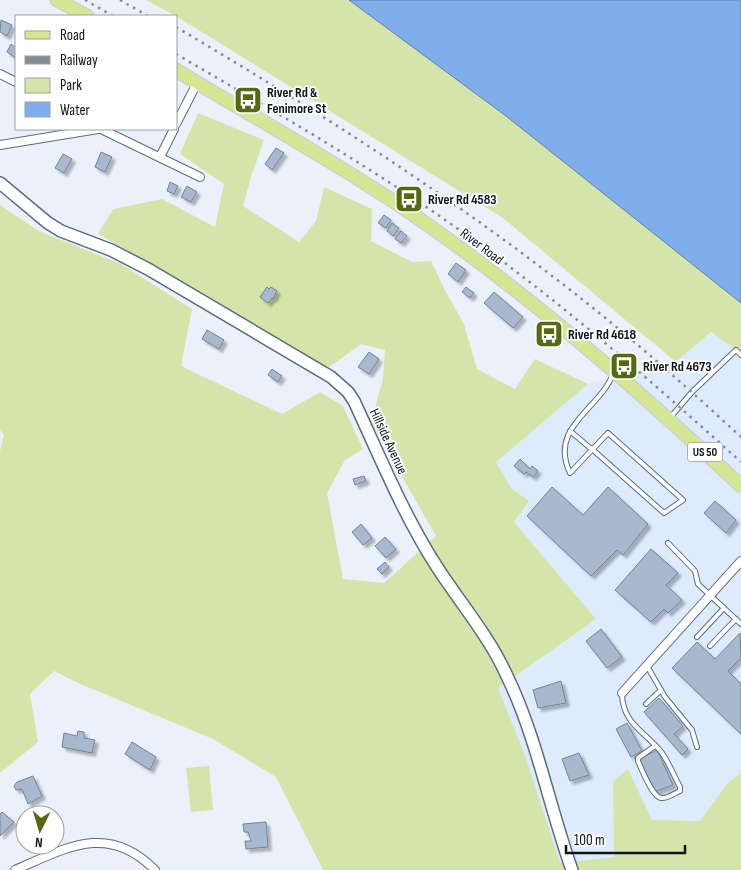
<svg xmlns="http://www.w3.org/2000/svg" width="741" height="870" font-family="'Sofia Sans Condensed',sans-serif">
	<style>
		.built { fill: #ddebfd }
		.green { fill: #d5e5a9 }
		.water { fill: #80aeeb; stroke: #5e80ad }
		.building { fill: #a7b8cf; stroke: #738398; filter: url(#shadow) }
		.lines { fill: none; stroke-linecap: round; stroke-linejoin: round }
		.lane-casing { stroke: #5b6b7f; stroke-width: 6 }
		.street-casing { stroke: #5b6b7f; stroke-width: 10 }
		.secondary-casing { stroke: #5b6b7f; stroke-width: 14 }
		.primary-casing { stroke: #cfd0d2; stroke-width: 15 }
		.lane { stroke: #fff; stroke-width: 4 }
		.street { stroke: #fff; stroke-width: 8 }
		.secondary { stroke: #fff; stroke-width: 11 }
		.primary { stroke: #d5e793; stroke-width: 12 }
		.rail { stroke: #858b94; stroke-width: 2.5; stroke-dasharray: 2.5 5; stroke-linecap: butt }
		.labels { text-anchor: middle; stroke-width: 4; stroke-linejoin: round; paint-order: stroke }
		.shield { fill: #fefefe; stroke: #565a60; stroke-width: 1 }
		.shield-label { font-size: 12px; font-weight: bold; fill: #0e141c }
		.poi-label { font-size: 14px; font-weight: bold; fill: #0e141c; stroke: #fefefe; text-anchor: start }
		.street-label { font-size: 14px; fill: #0e141c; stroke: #fefefe }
	</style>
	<defs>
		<filter id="shadow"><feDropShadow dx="3.5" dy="3.5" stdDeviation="1" flood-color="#0004"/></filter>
	</defs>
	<rect width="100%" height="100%" fill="#eaf1fb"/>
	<polygon class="built" points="712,332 741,353 741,772 727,784 700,821 652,820 628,769 613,781 614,858 560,863 526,758 498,688 596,619 514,522 529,501 511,488 496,462 588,384 676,362"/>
	<g class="green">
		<polygon points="146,0 349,0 506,116 741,303 741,353 711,332 676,362 503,218 176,16"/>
		<polygon points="198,113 264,140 251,177 243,206 299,242 316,221 324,187 372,209 371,241 412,262 431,261 446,292 464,324 477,369 515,389 535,359 588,384 496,462 511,488 529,501 514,522 596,619 498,688 526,758 560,863 614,857 613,781 628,769 652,820 700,821 727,784 741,772 741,870 323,870 276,777 213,739 78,683 54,671 30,694 38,742 0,773 0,451 4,435 0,430 0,205 39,231 121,264 192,309 181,366 282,414 320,392 343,406 363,449 345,460 327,493 343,579 384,583 436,536 371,422 383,379 385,350 361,344 328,368 189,285 98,234 113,209 162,199 215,227 224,184 180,154"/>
		<polygon points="209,766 213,810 191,812 186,768"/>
	</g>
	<polygon class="water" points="349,0 741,0 741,303 506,116"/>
	<g class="building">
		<polygon points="1,20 12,25 7,36 0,32"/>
		<polygon points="11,44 16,48 16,58 7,52"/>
		<polygon points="276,148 284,153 272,170 265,164"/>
		<polygon points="101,152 112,157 105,172 95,167"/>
		<polygon points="63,154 72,159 64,173 55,168"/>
		<polygon points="170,182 178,186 174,194 167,191"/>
		<polygon points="187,186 197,192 191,202 181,197"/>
		<polygon points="384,215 391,220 386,228 378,223"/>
		<polygon points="392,223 399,228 393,236 387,231"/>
		<polygon points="401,231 407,236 401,243 395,239"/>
		<polygon points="456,263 466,270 458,282 448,274"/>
		<polygon points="267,287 269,289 271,287 277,291 273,299 272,298 268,303 260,297"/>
		<polygon points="466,287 474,293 470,298 462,292"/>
		<polygon points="494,292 523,317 513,328 484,303"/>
		<polygon points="207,330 224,340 219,349 202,339"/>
		<polygon points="369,352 379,359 369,374 358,367"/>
		<polygon points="272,369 282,376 278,382 268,375"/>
		<polygon points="520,459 530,469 532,466 538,471 533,477 526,472 524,474 514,466"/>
		<polygon points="364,476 366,481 355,485 353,479"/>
		<polygon points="552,487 583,515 608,487 648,524 623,555 617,550 591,576 527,516"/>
		<polygon points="715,501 736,520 726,533 704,513"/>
		<polygon points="361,524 372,538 363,545 352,532"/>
		<polygon points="385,537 396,549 386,558 375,546"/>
		<polygon points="651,549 678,573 666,585 682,600 668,613 664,609 651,622 615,590"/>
		<polygon points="385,562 389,567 382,574 377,569"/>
		<polygon points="601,629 622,657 607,668 586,641"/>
		<polygon points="740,633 741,658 728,671 741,684 741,734 672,668 697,642 715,659"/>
		<polygon points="561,681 566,703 538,708 533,690"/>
		<polygon points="659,698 683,726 674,734 688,749 682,755 644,712"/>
		<polygon points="627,723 642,751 631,757 616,729"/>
		<polygon points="78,731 84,732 84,738 95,740 92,753 62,747 64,733 77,736"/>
		<polygon points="132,742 156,757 150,770 125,754"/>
		<polygon points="657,750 673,785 654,792 639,759"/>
		<polygon points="579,753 589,775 570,781 562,759"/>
		<polygon points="33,776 42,796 28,804 22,789 16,790 14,786 17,782"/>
		<polygon points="2,812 14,822 0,836 0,814"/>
		<polygon points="266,822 268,847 246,849 245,841 251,841 248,832 244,832 243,824"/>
	</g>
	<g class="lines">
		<defs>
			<g id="lane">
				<polyline points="669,419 692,392 736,350 741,355"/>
				<path d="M 570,431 L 589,447 L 592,449 L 664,513 L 683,500 L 608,433 L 570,473 C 548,427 600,409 613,374"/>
				<polyline points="668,543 695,571 698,584 741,624"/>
				<polyline points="697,637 724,608"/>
				<polyline points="710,646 736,619"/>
				<polyline points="647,666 665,697 692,730 697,747"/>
				<path d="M 622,693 C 622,724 646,732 662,753 C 669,763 674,776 680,787 L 680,791 C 675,793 667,799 661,798 C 652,796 642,770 638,761 L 638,758 L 655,746"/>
				<polyline points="646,704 661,690"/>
			</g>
			<g id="street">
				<polyline points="0,74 16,82"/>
				<polyline points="176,124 197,83"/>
				<polyline points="101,129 200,177"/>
				<polyline points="0,145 98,129"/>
				<polyline points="160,157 174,129"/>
				<polyline points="622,693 741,561"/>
				<path d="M 15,870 C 66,848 108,822 155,870"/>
			</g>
			<path id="secondary" d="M 0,183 L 48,223 L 61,231 L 111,250 L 148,269 L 331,377 L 348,392 L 354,401 C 380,457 404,516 437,567 C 461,604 489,636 507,676 C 537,738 549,806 572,870"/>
			<g id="primary">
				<polyline points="57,0 87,16"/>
				<path d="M 176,70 C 250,115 327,157 399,205 C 522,288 633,385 741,486"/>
			</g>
		</defs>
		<use href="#lane" class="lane-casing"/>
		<use href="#street" class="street-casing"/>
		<use href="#secondary" class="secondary-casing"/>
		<use href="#primary" class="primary-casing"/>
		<use href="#lane" class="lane"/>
		<use href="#street" class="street"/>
		<use href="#secondary" class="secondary"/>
		<use href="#primary" class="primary"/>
		<g class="rail">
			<polyline points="85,0 113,16"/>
			<polyline points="120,0 148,16"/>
			<path d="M 176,27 C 301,101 423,178 539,266 C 610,319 676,377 741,437"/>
			<path d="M 176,54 C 272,110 368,165 458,229 C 559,300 650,380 741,462"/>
		</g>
	</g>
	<defs>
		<symbol id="bus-square" viewBox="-11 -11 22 22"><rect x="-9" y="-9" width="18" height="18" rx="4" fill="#576812" stroke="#fefefe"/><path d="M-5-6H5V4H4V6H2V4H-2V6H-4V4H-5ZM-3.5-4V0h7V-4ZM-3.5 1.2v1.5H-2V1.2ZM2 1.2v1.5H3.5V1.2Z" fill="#fff"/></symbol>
	</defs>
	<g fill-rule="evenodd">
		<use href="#bus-square" x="232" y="84" width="32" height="32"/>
		<use href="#bus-square" x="393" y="183" width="32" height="32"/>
		<use href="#bus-square" x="533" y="318" width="32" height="32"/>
		<use href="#bus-square" x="608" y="350" width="32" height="32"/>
	</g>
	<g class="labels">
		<rect class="shield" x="687.5" y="442.5" width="35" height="19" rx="4"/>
		<g class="shield-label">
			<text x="705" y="456">US 50</text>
		</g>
		<g class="poi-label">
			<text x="267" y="97">River Rd &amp;<tspan x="267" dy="16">Fenimore St</tspan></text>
			<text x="428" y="204">River Rd 4583</text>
			<text x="568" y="339">River Rd 4618</text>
			<text x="643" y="371">River Rd 4673</text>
		</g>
		<g class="street-label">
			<text transform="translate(482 246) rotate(37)" y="5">River Road</text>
			<text transform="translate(389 441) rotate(65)" y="5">Hillside Avenue</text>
		</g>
	</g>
	<rect x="15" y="15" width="162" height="115" fill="#fefefe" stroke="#9ea0a4"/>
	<rect x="25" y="31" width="25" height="8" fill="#d5e793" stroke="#9ea0a4"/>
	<text x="60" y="40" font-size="15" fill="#0e141c">Road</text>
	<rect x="25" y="56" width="25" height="8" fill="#858b94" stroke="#9ea0a4"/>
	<text x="60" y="65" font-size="15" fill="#0e141c">Railway</text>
	<rect x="25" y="78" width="25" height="15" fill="#d5e5a9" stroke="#9ea0a4"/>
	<text x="60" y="90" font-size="15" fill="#0e141c">Park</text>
	<rect x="25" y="102" width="25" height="15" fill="#80aeeb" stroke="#9ea0a4"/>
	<text x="60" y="115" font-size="15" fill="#0e141c">Water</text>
	<g transform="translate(40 830) rotate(185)"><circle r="24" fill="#fefefe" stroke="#9ea0a4"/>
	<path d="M0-4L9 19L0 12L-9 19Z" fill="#576812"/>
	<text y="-8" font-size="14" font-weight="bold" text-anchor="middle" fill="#0e141c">N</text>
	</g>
	<path d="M566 845v8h119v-8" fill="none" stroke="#0e141c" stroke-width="2.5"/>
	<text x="574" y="845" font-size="15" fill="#0e141c" stroke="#fefefe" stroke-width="4" paint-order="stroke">100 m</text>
</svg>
